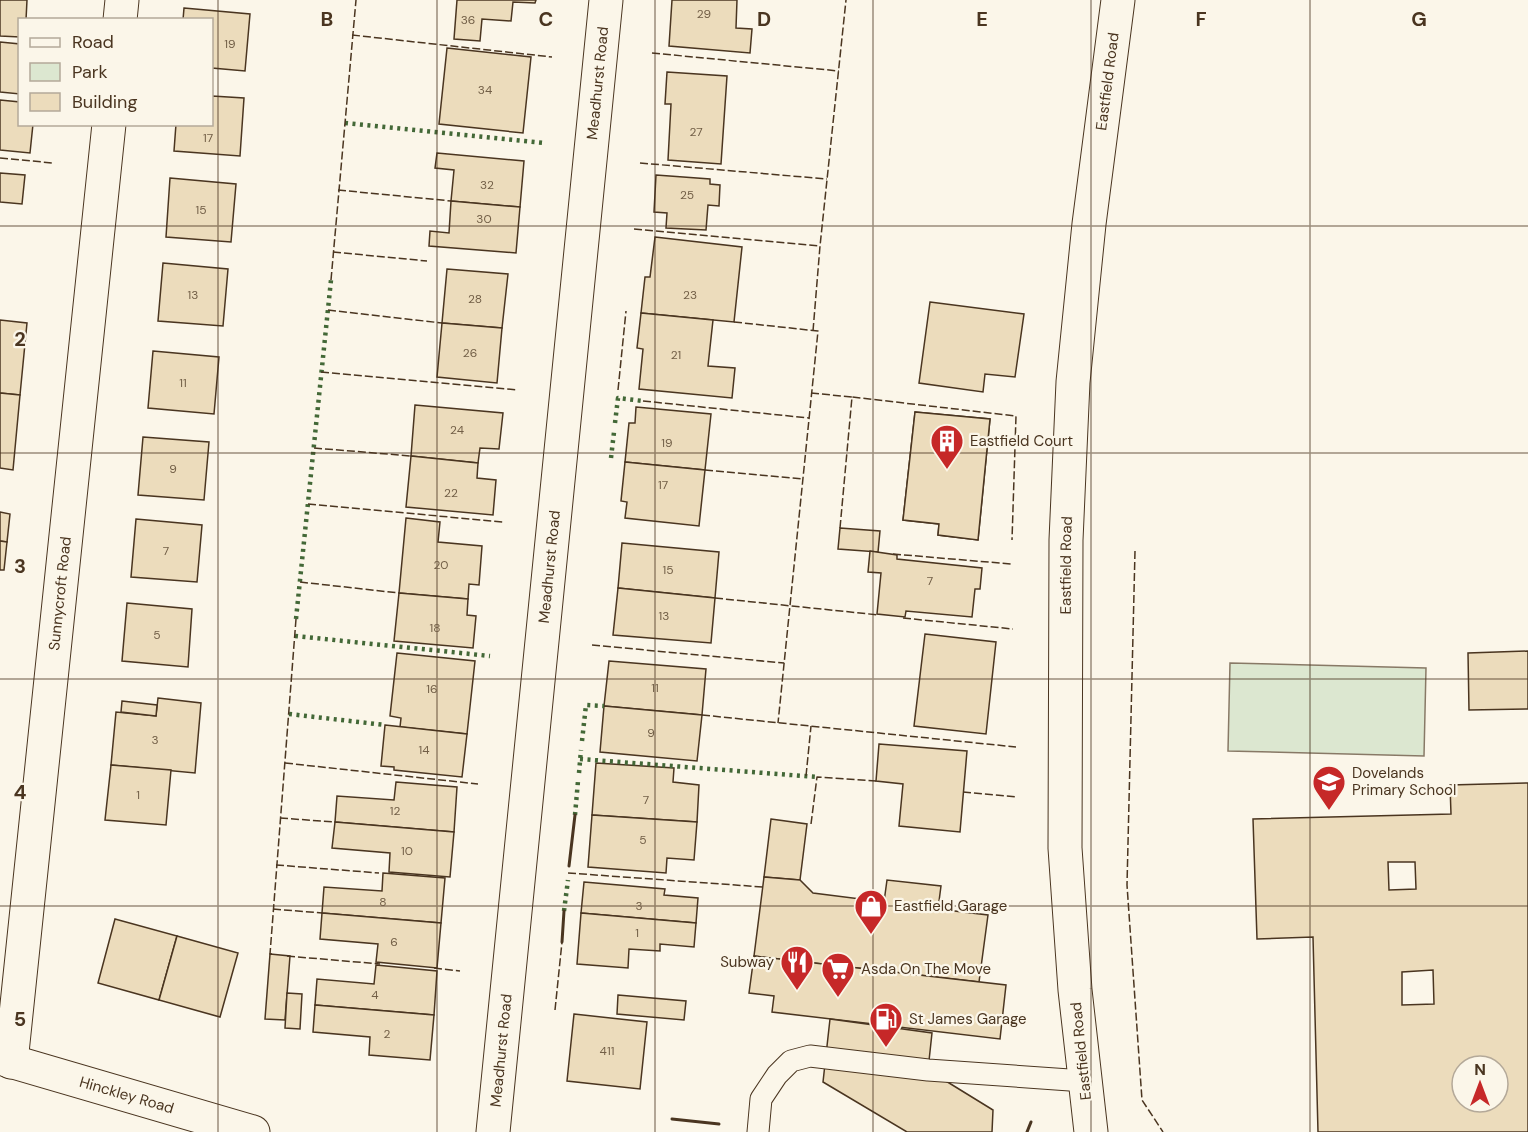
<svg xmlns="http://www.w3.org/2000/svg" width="1528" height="1132" font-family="'DM Sans',sans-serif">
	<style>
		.green { fill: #dce7d0; stroke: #887966; stroke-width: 1.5 }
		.building { fill: #ecdcbc; stroke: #4a3520; stroke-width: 1.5; fill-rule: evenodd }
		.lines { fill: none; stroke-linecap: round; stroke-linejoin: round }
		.lane-casing { stroke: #4a3520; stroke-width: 23 }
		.street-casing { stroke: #4a3520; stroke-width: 35 }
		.primary-casing { stroke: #4a3520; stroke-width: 35 }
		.lane { stroke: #fbf6e9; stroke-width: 21 }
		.street { stroke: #fbf6e9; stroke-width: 33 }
		.primary { stroke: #fbf6e9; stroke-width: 33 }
		.hedge { stroke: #436837; stroke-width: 4.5; stroke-dasharray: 3 4.5; stroke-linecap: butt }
		.fence { stroke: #4a3520; stroke-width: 1.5; stroke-dasharray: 8 3; stroke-linecap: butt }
		.wall { stroke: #4a3520; stroke-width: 3 }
		.grid { fill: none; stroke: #4a3520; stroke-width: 1.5; stroke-opacity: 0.55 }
		.labels { text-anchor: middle; stroke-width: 4.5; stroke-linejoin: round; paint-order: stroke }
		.number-label { font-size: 12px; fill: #725f47 }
		.street-label { font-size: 15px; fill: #4a3520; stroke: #fbf6e9 }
		.poi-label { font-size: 15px; fill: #4a3520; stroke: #fbf6e9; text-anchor: start }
		.grid-label { font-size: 20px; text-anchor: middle; font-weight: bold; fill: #4a3520; stroke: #fbf6e9; stroke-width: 4.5; stroke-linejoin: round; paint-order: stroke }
	</style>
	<rect width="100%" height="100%" fill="#fbf6e9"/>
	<polygon class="green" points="1230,663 1426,668 1424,756 1228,751"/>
	<g class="building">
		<polygon points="0,0 27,0 26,20 20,20 20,37 0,36"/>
		<polygon points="457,0 536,0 535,3 513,2 511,21 482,19 480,41 454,39"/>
		<polygon points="672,0 737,0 736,28 752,29 750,53 669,46"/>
		<polygon points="184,8 250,14 245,71 212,68 212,20 183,20"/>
		<polygon points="0,42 20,44 20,94 0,92"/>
		<polygon points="447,48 531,57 523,133 439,124"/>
		<polygon points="667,72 727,76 721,164 668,160 671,104 665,104"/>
		<polygon points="212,96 244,98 240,156 174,151 176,124 212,124"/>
		<polygon points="0,100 20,102 20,124 33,124 30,153 0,150"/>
		<polygon points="437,153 524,161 520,207 451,201 454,170 435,168"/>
		<polygon points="0,173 25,175 22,204 0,202"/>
		<polygon points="656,175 710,179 710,184 720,185 719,206 708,205 706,230 666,228 667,213 654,212"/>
		<polygon points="170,178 236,184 231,242 166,237"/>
		<polygon points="451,201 520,207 516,253 429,246 430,231 449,233"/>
		<polygon points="655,237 742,247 734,322 641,313 645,277 650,277"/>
		<polygon points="163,263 228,269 223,326 158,321"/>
		<polygon points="447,269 508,274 502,328 442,323"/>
		<polygon points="930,302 1024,314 1015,377 985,374 983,392 919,383"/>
		<polygon points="641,313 713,320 708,366 735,368 732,398 639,389 643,349 637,348"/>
		<polygon points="0,320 27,323 20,395 0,393"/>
		<polygon points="442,323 502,328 497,383 437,377"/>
		<polygon points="153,351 219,357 214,414 148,408"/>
		<polygon points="0,393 20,395 13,470 0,468"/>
		<polygon points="415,405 503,413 499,449 480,448 478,463 411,456"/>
		<polygon points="636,407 711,414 705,470 625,462 629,423 635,423"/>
		<polygon points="915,412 990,419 978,540 938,535 939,524 903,520"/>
		<polygon points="915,412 990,419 978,540 938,535 939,524 903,520"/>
		<polygon points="143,437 209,442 204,500 138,495"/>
		<polygon points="411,456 478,463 477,478 496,480 493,515 406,507"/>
		<polygon points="625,462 705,470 699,526 625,518 627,502 621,501"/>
		<polygon points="0,512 10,514 7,542 0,541"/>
		<polygon points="406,518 440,522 438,542 482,546 479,585 469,584 468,599 399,593"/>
		<polygon points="136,519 202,525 197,582 131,577"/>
		<polygon points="840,528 880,531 878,552 838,549"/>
		<polygon points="0,541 7,542 4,570 0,570"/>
		<polygon points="622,543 719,552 715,598 618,588"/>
		<polygon points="870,551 897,555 897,559 982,568 980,589 975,589 972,617 906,611 905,617 877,614 881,573 868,572"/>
		<polygon points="618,588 715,598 711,643 613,635"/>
		<polygon points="399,593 468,599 467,615 476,616 473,648 394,641"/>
		<polygon points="127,603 192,609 188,667 122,661"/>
		<polygon points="925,634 996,642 986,734 914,726"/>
		<polygon points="1528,651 1528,709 1469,710 1468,653"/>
		<polygon points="397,653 475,661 467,734 400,727 401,718 390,716"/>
		<polygon points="609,661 706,669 702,715 604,706"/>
		<polygon points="158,698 201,703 195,773 111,765 116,712 156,716"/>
		<polygon points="122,701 157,705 156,716 121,712"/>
		<polygon points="604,706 702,715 697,761 600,752"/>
		<polygon points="385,725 467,734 462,777 394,770 394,767 381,766"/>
		<polygon points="879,744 967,751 960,832 899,826 903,784 876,781"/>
		<polygon points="596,763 674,768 673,782 699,785 697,822 592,815"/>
		<polygon points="111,765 171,770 166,825 105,820"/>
		<polygon points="396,782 457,787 454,832 335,822 337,796 394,800"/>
		<path d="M 1528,783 L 1528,1132 L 1318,1132 L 1313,937 L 1257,939 L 1253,819 L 1451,814 L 1450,785 ZM 1388,862 L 1415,862 L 1416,889 L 1389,890 ZM 1433,970 L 1434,1004 L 1402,1005 L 1402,972 ZM 1462,1066 L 1498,1066 L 1498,1102 L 1462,1102 Z"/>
		<polygon points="592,815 697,822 694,860 667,858 666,873 588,867"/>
		<polygon points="771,819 807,824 800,880 764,877"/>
		<polygon points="335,822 454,832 450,877 389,872 390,853 332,848"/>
		<polygon points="383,873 445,878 441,923 322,913 324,887 382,891"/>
		<polygon points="764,877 800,880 813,893 884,902 887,880 941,886 938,909 988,915 979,982 754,956"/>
		<polygon points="584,882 665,889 664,895 698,898 696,923 581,913"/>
		<polygon points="322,913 441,923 437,968 376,962 378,944 320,939"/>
		<polygon points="581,913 696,923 694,947 660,944 660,951 629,949 628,968 577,964"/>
		<polygon points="115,919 177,936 159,1000 98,983"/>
		<polygon points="177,936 238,953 220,1017 159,1000"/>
		<polygon points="270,954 290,956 285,1020 265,1019"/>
		<polygon points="754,956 1006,985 1000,1039 772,1012 774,996 749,993"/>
		<polygon points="376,965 437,971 434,1015 315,1005 317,979 374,984"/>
		<polygon points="287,993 302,994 300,1029 285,1028"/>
		<polygon points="618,995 686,1001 684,1020 617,1014"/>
		<polygon points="315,1005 434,1015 430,1060 369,1055 370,1037 313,1032"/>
		<polygon points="574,1014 647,1022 640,1089 567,1081"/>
		<polygon points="830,1019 932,1033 928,1070 993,1110 992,1132 907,1132 823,1082"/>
	</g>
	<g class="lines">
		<defs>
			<polyline id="lane" points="758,1132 761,1099 777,1075 791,1061 810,1056 928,1070 1084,1081"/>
			<g id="street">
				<polyline points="120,20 122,0"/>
				<path id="s1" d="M 11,1062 L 109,124"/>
				<path id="s2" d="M 493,1132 L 606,0"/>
				<path id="s3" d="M 1091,1132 L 1075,990 L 1065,848 L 1066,540 L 1073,382 L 1089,224 L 1118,0"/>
			</g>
			<g id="primary">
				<path id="s4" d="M 0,1058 L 253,1132"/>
			</g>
		</defs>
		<use href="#lane" class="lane-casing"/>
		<use href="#street" class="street-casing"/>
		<use href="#primary" class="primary-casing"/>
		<use href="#lane" class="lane"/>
		<use href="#street" class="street"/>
		<use href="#primary" class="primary"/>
		<g class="hedge">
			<polyline points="345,123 544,143"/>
			<polyline points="615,423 618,398 643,401"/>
			<polyline points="611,458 614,432"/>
			<polyline points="296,619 331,280"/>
			<polyline points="295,636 490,656"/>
			<polyline points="289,714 385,725"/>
			<polyline points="582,741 586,705 604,706"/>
			<polyline points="580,759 817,777"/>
			<polyline points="579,773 581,750"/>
			<polyline points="575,815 578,781"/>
			<polyline points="564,911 568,880"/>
		</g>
		<g class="fence">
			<polyline points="352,35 552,57"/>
			<polyline points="652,53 839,71"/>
			<polyline points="0,158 53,163"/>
			<polyline points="640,163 827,179"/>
			<polyline points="338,190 451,201"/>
			<polyline points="634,229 820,246"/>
			<polyline points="333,252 427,261"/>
			<polyline points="331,280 356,0"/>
			<polyline points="328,310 442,323"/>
			<polyline points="734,322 818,331 778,723"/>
			<polyline points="813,331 820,246 846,0"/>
			<polyline points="321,372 518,390"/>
			<polyline points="618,390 626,311"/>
			<polyline points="811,393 852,397"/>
			<polyline points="643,401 809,418"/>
			<polyline points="314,448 411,456"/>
			<polyline points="705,470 803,479"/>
			<polyline points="308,504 503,522"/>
			<polyline points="840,528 852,397 1016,416 1012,540"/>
			<polyline points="1135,551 1127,885 1142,1100 1163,1132"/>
			<polyline points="893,554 1011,564"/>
			<polyline points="300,582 399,593"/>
			<polyline points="715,598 879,615"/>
			<polyline points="903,618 1013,629"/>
			<polyline points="592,645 784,663"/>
			<polyline points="702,715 1016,747"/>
			<polyline points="285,763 478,784"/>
			<polyline points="806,776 811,726"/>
			<polyline points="963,792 1017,797"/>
			<polyline points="280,818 335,822"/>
			<polyline points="811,824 817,777 876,781"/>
			<polyline points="276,865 379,873"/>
			<polyline points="568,873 763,887"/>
			<polyline points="273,909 322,913"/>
			<polyline points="272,954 270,954 296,619"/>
			<polyline points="287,956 380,964"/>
			<polyline points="434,968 460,971"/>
			<polyline points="555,1010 562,942"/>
		</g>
		<g class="wall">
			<polyline points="569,866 575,815"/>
			<polyline points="562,942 564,911"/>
			<polyline points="672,1119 719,1124"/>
			<polyline points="1027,1132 1031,1122"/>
		</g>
	</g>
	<path class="grid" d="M 218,0 L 218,1132M 437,0 L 437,1132M 655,0 L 655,1132M 873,0 L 873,1132M 1091,0 L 1091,1132M 1310,0 L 1310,1132M 0,226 L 1528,226M 0,453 L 1528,453M 0,679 L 1528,679M 0,906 L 1528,906"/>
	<defs>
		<symbol id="building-pin" viewBox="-11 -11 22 30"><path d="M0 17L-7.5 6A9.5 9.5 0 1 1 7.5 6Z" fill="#c62828" stroke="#fbf6e9"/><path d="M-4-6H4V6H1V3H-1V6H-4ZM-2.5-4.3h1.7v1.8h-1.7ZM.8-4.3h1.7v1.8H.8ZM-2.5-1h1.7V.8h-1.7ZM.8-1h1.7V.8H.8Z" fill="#fff"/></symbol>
		<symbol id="school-pin" viewBox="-11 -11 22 30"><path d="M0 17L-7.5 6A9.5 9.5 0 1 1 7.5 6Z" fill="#c62828" stroke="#fbf6e9"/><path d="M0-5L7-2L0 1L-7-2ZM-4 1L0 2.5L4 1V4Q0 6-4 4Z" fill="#fff"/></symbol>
		<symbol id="shop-pin" viewBox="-11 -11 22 30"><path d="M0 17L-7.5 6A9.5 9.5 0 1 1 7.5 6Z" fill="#c62828" stroke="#fbf6e9"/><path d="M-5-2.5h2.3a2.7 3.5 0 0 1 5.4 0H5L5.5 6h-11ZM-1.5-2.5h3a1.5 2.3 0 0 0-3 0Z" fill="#fff"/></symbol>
		<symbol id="restaurant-pin" viewBox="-11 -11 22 30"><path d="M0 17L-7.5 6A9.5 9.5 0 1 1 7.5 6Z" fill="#c62828" stroke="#fbf6e9"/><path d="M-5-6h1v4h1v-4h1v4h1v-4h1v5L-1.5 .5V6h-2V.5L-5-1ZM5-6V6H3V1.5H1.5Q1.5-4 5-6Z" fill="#fff"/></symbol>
		<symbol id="supermarket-pin" viewBox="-11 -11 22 30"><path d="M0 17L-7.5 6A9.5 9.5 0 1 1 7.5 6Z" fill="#c62828" stroke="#fbf6e9"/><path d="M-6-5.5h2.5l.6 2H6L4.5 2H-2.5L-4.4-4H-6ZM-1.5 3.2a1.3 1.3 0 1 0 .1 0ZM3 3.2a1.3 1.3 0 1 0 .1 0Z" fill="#fff"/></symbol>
		<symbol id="fuel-pin" viewBox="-11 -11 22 30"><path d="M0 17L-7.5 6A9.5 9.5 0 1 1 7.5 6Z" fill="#c62828" stroke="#fbf6e9"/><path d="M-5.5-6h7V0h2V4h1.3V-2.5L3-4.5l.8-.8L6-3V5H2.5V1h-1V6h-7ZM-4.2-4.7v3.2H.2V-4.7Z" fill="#fff"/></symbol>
	</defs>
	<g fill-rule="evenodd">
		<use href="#building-pin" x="928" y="422" width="38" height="52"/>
		<use href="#school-pin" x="1310" y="763" width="38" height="52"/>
		<use href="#shop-pin" x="852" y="887" width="38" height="52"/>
		<use href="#restaurant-pin" x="778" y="943" width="38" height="52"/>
		<use href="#supermarket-pin" x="819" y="950" width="38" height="52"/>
		<use href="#fuel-pin" x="867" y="1000" width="38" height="52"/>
	</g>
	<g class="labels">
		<g class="number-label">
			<text x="704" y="18">29</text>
			<text x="468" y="24">36</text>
			<text x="230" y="48">19</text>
			<text x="485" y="94">34</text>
			<text x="696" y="136">27</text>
			<text x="208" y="142">17</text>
			<text x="487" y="189">32</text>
			<text x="687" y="199">25</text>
			<text x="201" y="214">15</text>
			<text x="484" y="223">30</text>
			<text x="193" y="299">13</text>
			<text x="690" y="299">23</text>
			<text x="475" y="303">28</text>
			<text x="470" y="357">26</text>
			<text x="676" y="359">21</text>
			<text x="183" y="387">11</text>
			<text x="457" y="434">24</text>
			<text x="667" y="447">19</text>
			<text x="173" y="473">9</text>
			<text x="663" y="489">17</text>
			<text x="451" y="497">22</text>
			<text x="166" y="555">7</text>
			<text x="441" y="569">20</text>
			<text x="668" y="574">15</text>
			<text x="930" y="585">7</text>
			<text x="664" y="620">13</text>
			<text x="435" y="632">18</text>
			<text x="157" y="639">5</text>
			<text x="655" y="692">11</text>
			<text x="432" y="693">16</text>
			<text x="651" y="737">9</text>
			<text x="155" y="744">3</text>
			<text x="424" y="754">14</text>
			<text x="138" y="799">1</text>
			<text x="646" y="804">7</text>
			<text x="395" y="815">12</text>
			<text x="643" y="844">5</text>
			<text x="407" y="855">10</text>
			<text x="383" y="906">8</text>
			<text x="639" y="910">3</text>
			<text x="637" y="937">1</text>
			<text x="394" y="946">6</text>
			<text x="375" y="999">4</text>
			<text x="387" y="1038">2</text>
			<text x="607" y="1055">411</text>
		</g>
		<g class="street-label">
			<text dy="5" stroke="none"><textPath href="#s3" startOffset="1054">Eastfield Road</textPath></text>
			<text dy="5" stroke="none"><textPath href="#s2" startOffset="1054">Meadhurst Road</textPath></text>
			<text dy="5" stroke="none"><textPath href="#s3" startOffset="568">Eastfield Road</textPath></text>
			<text dy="5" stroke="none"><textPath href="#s2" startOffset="568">Meadhurst Road</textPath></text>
			<text dy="5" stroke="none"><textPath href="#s1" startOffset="471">Sunnycroft Road</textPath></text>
			<text dy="5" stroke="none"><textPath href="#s2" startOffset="82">Meadhurst Road</textPath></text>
			<text transform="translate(1081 1051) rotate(-96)" y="5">Eastfield Road</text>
			<text dy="5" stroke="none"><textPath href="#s4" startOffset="132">Hinckley Road</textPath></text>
		</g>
		<g class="poi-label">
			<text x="970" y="446">Eastfield Court</text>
			<text x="1352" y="778">Dovelands<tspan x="1352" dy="17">Primary School</tspan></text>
			<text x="894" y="911">Eastfield Garage</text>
			<text x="774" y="967" text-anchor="end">Subway</text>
			<text x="861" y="974">Asda On The Move</text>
			<text x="909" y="1024">St James Garage</text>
		</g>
	</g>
	<g class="grid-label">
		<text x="327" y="26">B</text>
		<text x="546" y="26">C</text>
		<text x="764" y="26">D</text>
		<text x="982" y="26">E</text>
		<text x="1201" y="26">F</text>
		<text x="1419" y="26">G</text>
		<text x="20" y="346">2</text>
		<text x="20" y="573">3</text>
		<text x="20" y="799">4</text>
		<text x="20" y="1026">5</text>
	</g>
	<rect x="18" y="18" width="195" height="108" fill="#fbf6e9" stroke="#b4a999" stroke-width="1.5"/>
	<rect x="30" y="38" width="30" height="9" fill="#fbf6e9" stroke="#b4a999" stroke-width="1.5"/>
	<text x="72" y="48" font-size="18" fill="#4a3520">Road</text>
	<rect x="30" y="63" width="30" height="18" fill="#dce7d0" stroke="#b4a999" stroke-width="1.5"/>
	<text x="72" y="78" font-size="18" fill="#4a3520">Park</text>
	<rect x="30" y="93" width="30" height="18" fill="#ecdcbc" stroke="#b4a999" stroke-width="1.5"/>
	<text x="72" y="108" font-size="18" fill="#4a3520">Building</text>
	<g transform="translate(1480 1084)"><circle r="28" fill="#fbf6e9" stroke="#b4a999" stroke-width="1.5"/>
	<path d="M0-4.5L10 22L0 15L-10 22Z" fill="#c62828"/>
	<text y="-9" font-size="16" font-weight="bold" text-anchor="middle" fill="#4a3520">N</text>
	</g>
</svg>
